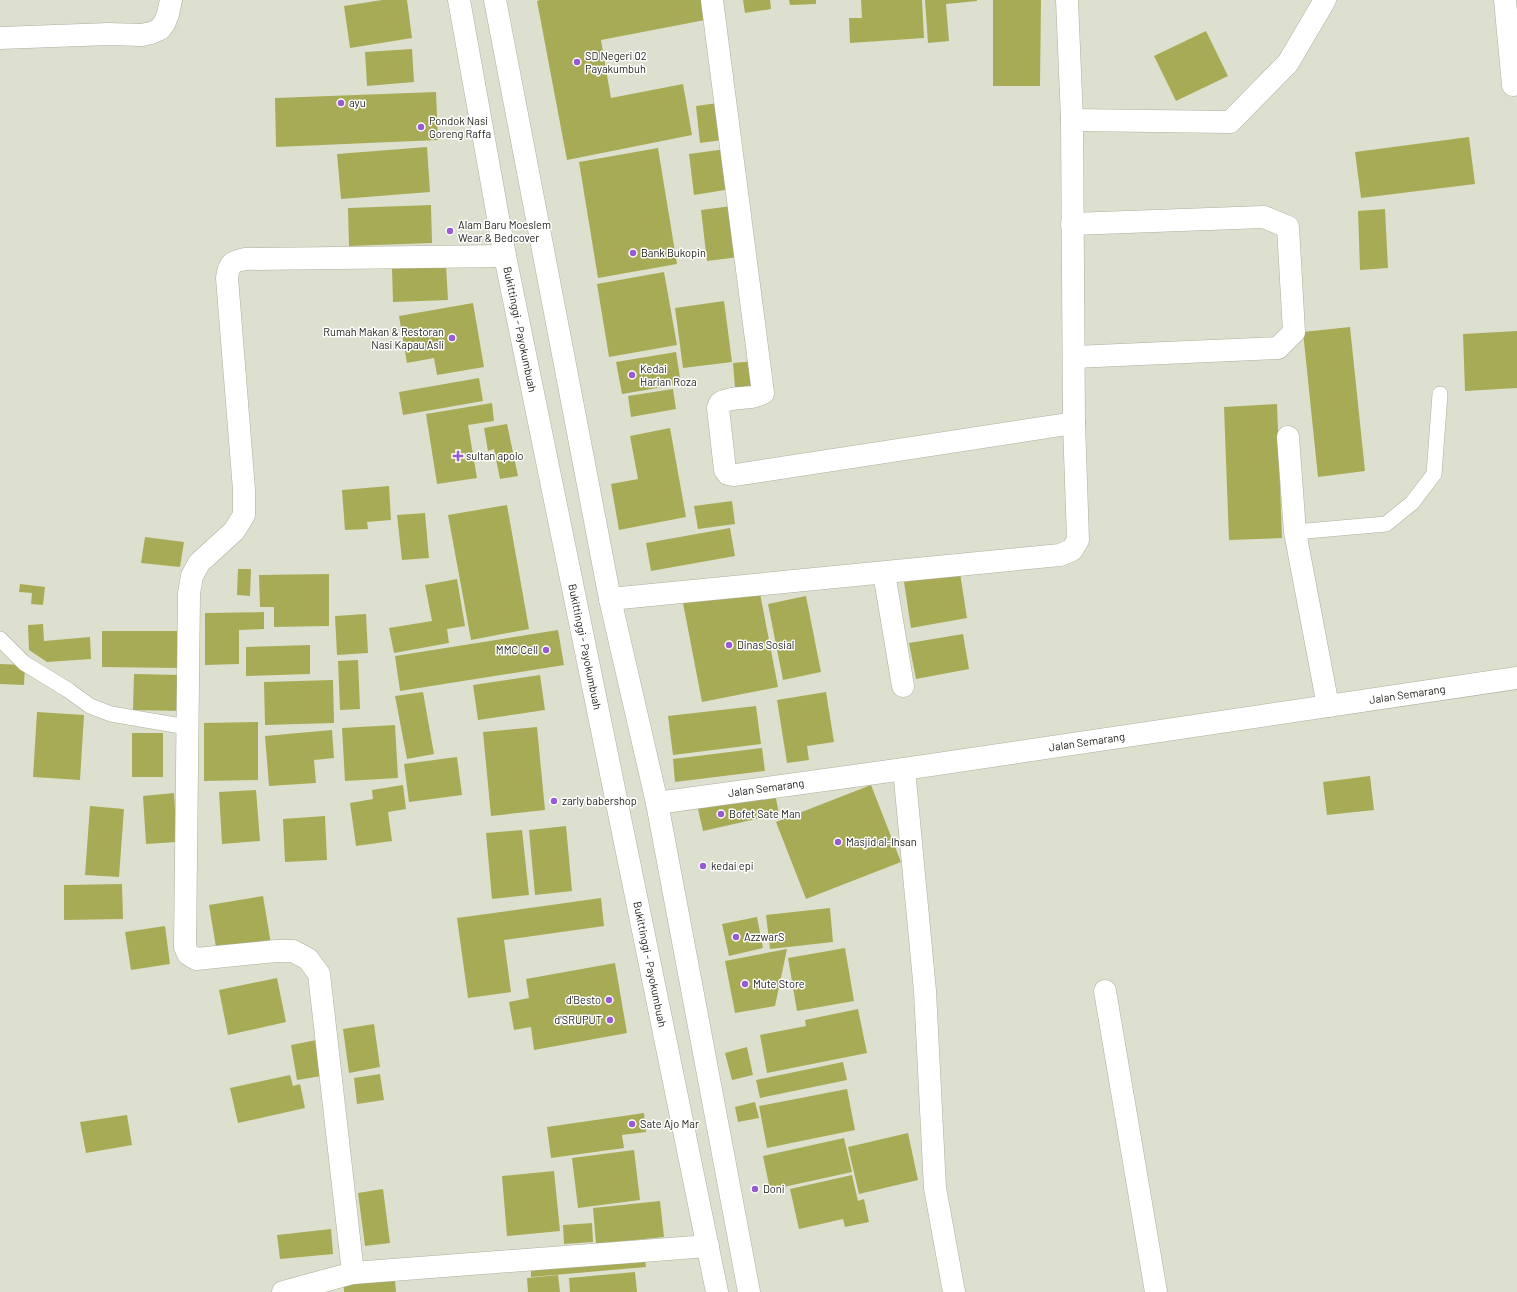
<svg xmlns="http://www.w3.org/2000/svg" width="1517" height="1292" font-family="Barlow,sans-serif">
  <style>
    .building { fill: #a8ab55 }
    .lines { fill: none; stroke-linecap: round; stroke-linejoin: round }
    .service-casing { stroke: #adae9e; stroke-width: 16 }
    .minor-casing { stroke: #adae9e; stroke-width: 23 }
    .trunk-casing { stroke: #adae9e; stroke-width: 23 }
    .service { stroke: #fff; stroke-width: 15 }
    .minor { stroke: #fff; stroke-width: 22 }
    .trunk { stroke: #fff; stroke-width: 22 }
    .poi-dot { fill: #985bd2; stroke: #fff; stroke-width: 1.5 }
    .labels { text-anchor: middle; stroke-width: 3; stroke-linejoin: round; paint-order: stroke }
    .poi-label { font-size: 11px; fill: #24241e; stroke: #fff; text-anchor: start }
    .street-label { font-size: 11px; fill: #24241e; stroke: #fff }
  </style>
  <rect width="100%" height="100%" fill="#dee0cf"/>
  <path class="building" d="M382 0H407L412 38 350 48 344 6Z
    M540 0H701L705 20 601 40 611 98 683 84 692 135 567 160 537 1Z
    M743 0H770L771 9 745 13Z
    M789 0H816V4L790 5Z
    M861 0H922L924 38 850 43 849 18H862Z
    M925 0H977V1L946 4 949 41 928 43Z
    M993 0H1041L1040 86H993Z
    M1206 31 1228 76 1176 101 1154 56Z
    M412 49 414 82 367 86 365 52Z
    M436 92 438 140 276 147 275 98Z
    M718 103 722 140 700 143 696 106Z
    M1469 137 1475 184 1361 198 1355 152Z
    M427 147 430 192 341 199 337 154Z
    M658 148 677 264 598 278 579 162Z
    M726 149 731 189 694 195 689 154Z
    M431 205 432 243 349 246 348 208Z
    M732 206 739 257 707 261 701 210Z
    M1385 209 1388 268 1360 270 1358 211Z
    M446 265 448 300 393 302 392 268Z
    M664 272 677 345 609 357 597 284Z
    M724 301 732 362 683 368 675 308Z
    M473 303 484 367 437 375 434 358 407 363 399 316Z
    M1350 327 1365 471 1318 477 1303 332Z
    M1517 331V388L1465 391 1463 334Z
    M676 352 681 384 622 394 616 362Z
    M755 361 757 386 735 388 733 363Z
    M479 378 483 401 403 415 399 392Z
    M673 389 676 409 631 417 628 396Z
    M492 403 494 421 468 425 477 478 437 484 426 414Z
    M1277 404 1282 538 1229 540 1224 407Z
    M507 424 518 476 500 479 494 449 488 451 484 428Z
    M670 428 686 517 619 530 611 484 638 479 630 436Z
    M389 486 391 520 367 522 368 529 345 530 342 490Z
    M732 501 735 524 698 529 694 506Z
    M507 505 529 629 471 640 448 515Z
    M425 513 429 558 402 560 397 515Z
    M730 528 735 556 651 571 646 543Z
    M145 537 184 542 180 567 141 563Z
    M238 569H251L250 596 237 595Z
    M960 573 967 618 911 628 904 582Z
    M329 574V626L274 627V607H260L259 575Z
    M457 579 465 626 447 629 449 643 394 653 389 628 432 621 425 585Z
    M20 584 45 587 43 605 31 604 32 593 19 592Z
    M759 588 778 687 702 702 683 603Z
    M806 596 821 672 783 680 768 604Z
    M264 612V629L239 630V664L205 665V613Z
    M366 614 368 653 337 655 335 616Z
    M43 624 44 641 90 637 91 659 47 662 29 650 28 625Z
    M558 630 564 665 400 691 395 656Z
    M102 631H180L179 668 102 667Z
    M963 634 969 669 916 679 909 643Z
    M310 645V674L246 676V647Z
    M358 660 360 709 340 710 338 661Z
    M0 664 25 665 24 685 0 684Z
    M134 674 181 675 180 711 133 710Z
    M540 675 545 710 478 720 473 685Z
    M333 680 334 723 265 725 264 682Z
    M423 692 434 754 407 759 395 696Z
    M826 692 834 742 807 746 809 760 787 763 777 700Z
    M756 706 761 744 673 755 668 716Z
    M37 712 84 715 80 780 33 777Z
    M258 722V780L204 781V723Z
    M395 725 398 778 345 781 342 728Z
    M537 727 545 810 491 816 483 732Z
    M332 730 334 758 314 760 316 783 269 786 265 736Z
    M132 733H163V777H132Z
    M762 748 765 771 675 782 673 759Z
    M457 757 462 795 409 802 404 764Z
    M1370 776 1374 810 1327 815 1323 782Z
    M403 785 406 809 388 812 392 841 356 846 350 803 373 799 372 790Z
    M871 785 901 862 806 899 776 822Z
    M774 788 779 814 703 831 697 805Z
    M256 790 260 841 222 844 219 792Z
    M174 793 177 842 146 844 143 796Z
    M90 806 124 809 119 877 85 875Z
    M325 816 327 860 285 862 283 819Z
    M566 826 572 891 535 895 529 830Z
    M522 830 529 895 492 899 486 833Z
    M122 884 123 919 64 920V885Z
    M263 896 271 944 217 953 209 905Z
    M601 898 604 926 504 940 511 992 468 998 457 918Z
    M830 908 833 942 770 949 766 915Z
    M757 917 763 948 729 956 722 924Z
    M165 926 170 964 131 970 125 932Z
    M845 948 854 1001 797 1011 788 958Z
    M787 949 775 1006 735 1013 725 961Z
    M615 963 627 1033 534 1050 531 1027 514 1030 509 1002 529 998 526 979Z
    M277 978 286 1022 228 1035 219 990Z
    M858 1009 867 1053 767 1073 760 1035 806 1026 805 1020Z
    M374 1024 380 1067 349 1073 343 1029Z
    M322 1039 328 1075 297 1080 291 1045Z
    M747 1047 753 1075 732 1080 725 1053Z
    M843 1062 847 1080 760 1098 756 1080Z
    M380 1074 384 1100 357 1104 354 1078Z
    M290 1075 293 1086 300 1084 305 1108 238 1123 230 1088Z
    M847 1089 855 1130 767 1148 759 1106Z
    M755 1102 759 1118 738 1122 735 1107Z
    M644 1113 646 1132 622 1135 624 1148 551 1158 547 1127Z
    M127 1115 132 1145 86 1153 80 1122Z
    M908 1133 918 1180 859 1194 848 1147Z
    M844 1138 852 1172 770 1190 763 1156Z
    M634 1150 640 1200 578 1208 572 1158Z
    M554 1171 560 1231 507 1236 502 1176Z
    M852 1175 858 1201 864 1199 869 1222 845 1227 843 1219 799 1229 790 1189Z
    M383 1189 390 1243 365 1246 358 1193Z
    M660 1201 664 1237 596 1244 593 1208Z
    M592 1223 593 1242 564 1244 563 1225Z
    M331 1229 333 1254 280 1259 277 1235Z
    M644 1253 646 1267 531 1277V1270Z
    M635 1272 637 1292H570L569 1278Z
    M558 1275 560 1292H528L527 1278Z
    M395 1280 396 1292H344V1285Z"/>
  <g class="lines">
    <g class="service-casing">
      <path id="service" d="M1295 532 1386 524 1412 503 1434 474 1440 394
        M0 639 24 663 68 690 90 706 111 714 187 727"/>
    </g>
    <g class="minor-casing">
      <g id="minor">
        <path d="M712 0 763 393C750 401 733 395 720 403L718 408 725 470 728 474 735 475 1074 423"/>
        <path d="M1505 0 1513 85"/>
        <path d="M0 38 109 34 142 35 151 33 160 29 165 22 168 14 171 0"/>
        <path d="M1072 120 1230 122 1288 63 1325 0"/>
        <path d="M1072 224 1264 217 1288 227 1294 332 1278 348 1074 357"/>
        <path d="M1288 437 1295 532 1328 706"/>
        <path d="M884 573 903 686"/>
        <path d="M610 599 1060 555 1072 550 1078 540 1074 423 1072 120 1067 0"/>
        <path d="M904 769 925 991 935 1188 954 1292"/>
        <path id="s1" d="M657 803 904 769 1517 678"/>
        <path d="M1105 991 1156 1292"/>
        <path d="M353 1273 319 974 308 959 293 951H276L196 959 188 954 185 947 189 593 192 576 199 563 234 531 244 515V490L227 278C229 264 231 262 245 259L505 256"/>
        <path d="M283 1292 353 1273 708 1246"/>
      </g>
    </g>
    <g class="trunk-casing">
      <g id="trunk">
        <path id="s2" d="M459 0 505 256 717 1292"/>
        <path d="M495 0 610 599 657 803 749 1292"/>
      </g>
    </g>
    <use href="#service" class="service"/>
    <use href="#minor" class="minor"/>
    <use href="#trunk" class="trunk"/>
  </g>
  <g class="poi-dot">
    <circle cx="577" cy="62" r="4"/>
    <circle cx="341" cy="103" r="4"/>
    <circle cx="421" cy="127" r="4"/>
    <circle cx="450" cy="231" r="4"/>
    <circle cx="633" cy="253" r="4"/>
    <circle cx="452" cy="338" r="4"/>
    <circle cx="632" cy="375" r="4"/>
    <path d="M456 450h4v4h4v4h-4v4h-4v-4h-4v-4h4z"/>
    <circle cx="729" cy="645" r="4"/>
    <circle cx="546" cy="650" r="4"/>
    <circle cx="554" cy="801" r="4"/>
    <circle cx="721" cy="814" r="4"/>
    <circle cx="838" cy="842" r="4"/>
    <circle cx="703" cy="866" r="4"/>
    <circle cx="736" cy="937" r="4"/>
    <circle cx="745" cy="984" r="4"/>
    <circle cx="609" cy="1000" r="4"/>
    <circle cx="610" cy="1020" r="4"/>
    <circle cx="632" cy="1124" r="4"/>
    <circle cx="755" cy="1189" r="4"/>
  </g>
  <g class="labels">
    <g class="poi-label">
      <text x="585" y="60">SD Negeri 02<tspan x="585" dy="13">Payakumbuh</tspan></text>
      <text x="349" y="107">ayu</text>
      <text x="429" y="125">Pondok Nasi<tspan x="429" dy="13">Goreng Raffa</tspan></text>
      <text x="458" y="229">Alam Baru Moeslem<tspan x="458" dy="13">Wear &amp; Bedcover</tspan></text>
      <text x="641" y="257">Bank Bukopin</text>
      <text x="444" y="336" text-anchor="end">Rumah Makan &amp; Restoran<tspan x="444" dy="13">Nasi Kapau Asli</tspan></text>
      <text x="640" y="373">Kedai<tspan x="640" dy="13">Harian Roza</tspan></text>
      <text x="466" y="460">sultan apolo</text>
      <text x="737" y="649">Dinas Sosial</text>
      <text x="538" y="654" text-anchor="end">MMC Cell</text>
      <text x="562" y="805">zarly babershop</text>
      <text x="729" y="818">Bofet Sate Man</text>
      <text x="846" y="846">Masjid al-Ihsan</text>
      <text x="711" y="870">kedai epi</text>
      <text x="744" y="941">AzzwarS</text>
      <text x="753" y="988">Mute Store</text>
      <text x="601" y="1004" text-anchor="end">d'Besto</text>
      <text x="602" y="1024" text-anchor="end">d'SRUPUT</text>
      <text x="640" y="1128">Sate Ajo Mar</text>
      <text x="763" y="1193">Doni</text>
    </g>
    <g class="street-label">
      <text dy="4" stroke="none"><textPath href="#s2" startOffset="335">Bukittinggi - Payokumbuah</textPath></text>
      <text dy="4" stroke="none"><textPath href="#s2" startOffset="659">Bukittinggi - Payokumbuah</textPath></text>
      <text dy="4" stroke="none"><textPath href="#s1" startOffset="758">Jalan Semarang</textPath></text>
      <text dy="4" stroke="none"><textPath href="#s1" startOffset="434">Jalan Semarang</textPath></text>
      <text dy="4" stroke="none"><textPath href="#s1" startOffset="110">Jalan Semarang</textPath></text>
      <text dy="4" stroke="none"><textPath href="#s2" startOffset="983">Bukittinggi - Payokumbuah</textPath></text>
    </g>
  </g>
</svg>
